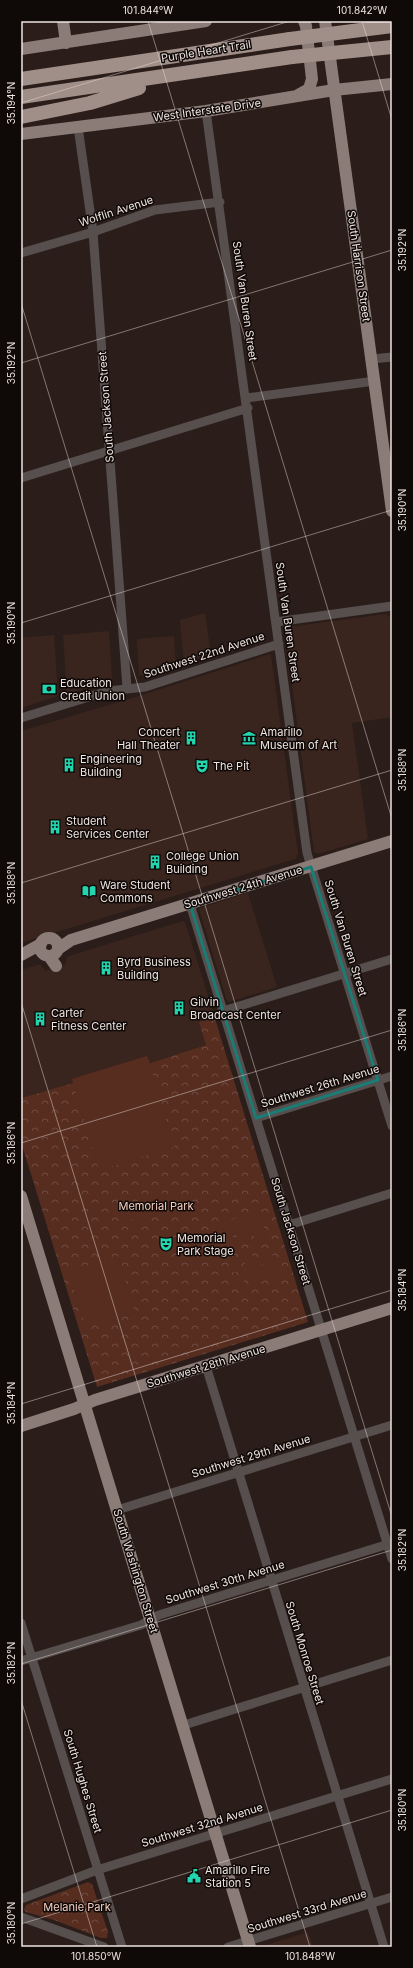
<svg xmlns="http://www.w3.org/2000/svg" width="413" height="1968" font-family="Inter,sans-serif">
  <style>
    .built { fill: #39251e }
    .park { fill: url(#park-crowns) }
    .garden { fill: #572d20 }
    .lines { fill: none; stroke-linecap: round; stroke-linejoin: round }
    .minor { stroke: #564f4d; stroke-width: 9 }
    .major { stroke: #8b7c77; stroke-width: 12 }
    .highway { stroke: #a08e88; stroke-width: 14 }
    .highway-bridge { stroke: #a08e88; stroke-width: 14 }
    .marked { fill: none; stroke: #1a7c74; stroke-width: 3; stroke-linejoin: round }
    .ticks { fill: none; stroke: #efe5e2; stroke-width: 1; stroke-opacity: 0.45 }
    .labels { text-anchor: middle; stroke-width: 3; stroke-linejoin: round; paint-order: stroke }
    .street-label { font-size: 11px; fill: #efe5e2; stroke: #0f0907 }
    .poi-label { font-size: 11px; fill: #efe5e2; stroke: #0f0907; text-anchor: start }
    .park-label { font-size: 11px; fill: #f3cec2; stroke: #0f0907 }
    .neatline { fill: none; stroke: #efe5e2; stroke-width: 1.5 }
    .ticks-label { font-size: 10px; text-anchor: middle; fill: #efe5e2 }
  </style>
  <defs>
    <pattern id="park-crowns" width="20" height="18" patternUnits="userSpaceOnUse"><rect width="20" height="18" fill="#572d20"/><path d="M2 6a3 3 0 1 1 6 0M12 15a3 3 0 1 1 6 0" fill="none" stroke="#6f4b40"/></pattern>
  </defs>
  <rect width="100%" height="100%" fill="#2b1d19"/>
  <path class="built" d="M205 613 211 655 184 663 180 620Z
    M386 614 392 619V717L352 723 368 839 318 854 314 852 285 632 289 627Z
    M109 631 112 680 67 694 63 635Z
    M54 635 58 696 21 708V638Z
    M174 636 176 666 142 676 139 675 137 639Z
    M270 654 271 655 298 854 295 859 21 943V731L139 696Z
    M248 893 277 987 229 1002 227 1001 199 910 200 908Z
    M183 921 185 922 213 1012 204 1015 206 1045 149 1063 147 1056 72 1079 73 1083 22 1099 21 970 37 965H41L45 971 65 965 67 957 75 954Z
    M308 1932 313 1947H263V1946Z"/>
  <path class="park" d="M213 1012 308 1322 97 1387 21 1142V1095L22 1098 73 1083 72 1079 147 1056 150 1063 206 1045 199 1022 206 1020 204 1015Z
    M88 1882 92 1884 108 1932 107 1938H101L54 1920 26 1912 24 1910 26 1905Z"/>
  <path class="garden" d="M147 1056 174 1147 99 1170 72 1079Z
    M158 1192H162L164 1198 162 1200 144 1205 142 1204 141 1199Z
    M178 1195 183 1210 171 1213 169 1212 166 1198Z
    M162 1204 164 1213 149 1216 148 1208Z
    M141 1206 144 1209 147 1219 145 1221 134 1225 129 1209Z
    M259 1211 267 1237 255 1240 247 1215Z
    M244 1216 252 1241 239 1245 232 1219Z
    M228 1220 236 1246 224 1250 216 1224Z
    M271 1250 279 1276 267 1279 259 1254Z
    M256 1255 263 1280 251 1284 243 1258Z
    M118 1256 135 1313 86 1328 69 1271Z
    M236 1256 240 1271 234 1273 229 1258Z
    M242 1276 247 1290 240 1293 235 1278Z"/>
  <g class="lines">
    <path class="minor" d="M206 111 307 853 392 1126
      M78 127 93 232 127 688
      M21 253 93 232 155 210 220 202
      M372 359 392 357
      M246 398 375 381
      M21 478 248 408
      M276 622 392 606
      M21 718 108 691 145 687 279 644
      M190 904 392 1559
      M223 1011 392 959
      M256 1118 392 1076
      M289 1225 392 1193
      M206 1366 384 1947
      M117 1510 392 1425
      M21 1623 122 1947
      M21 1661 141 1625 159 1615 392 1543
      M184 1725 392 1660
      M21 1899 97 1870 392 1779
      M21 1917 104 1947
      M228 1947 392 1897"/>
    <path class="major" d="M63 21 66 43
      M325 21 392 511
      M21 49 206 21
      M298 95 309 89 312 79 306 26 304 21
      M21 134 206 111 334 90 392 84
      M40 947a9 9 0 1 1 18 0a9 9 0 1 1-18 0Z
      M58 949 71 940 392 841
      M21 955 41 944
      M49 956 56 966
      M21 1196 250 1947
      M21 1426 74 1409 95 1400 392 1308"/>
    <path class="highway" d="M21 79 290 39
      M21 97 292 57
      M21 117 90 103 139 88"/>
    <path class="highway-bridge" d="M290 39 392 26
      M292 57 392 47"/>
  </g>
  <path class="marked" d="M311 867 378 1080 256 1118 190 904Z"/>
  <path class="ticks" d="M148 21 392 819M362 21 392 120M21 103 290 21M21 303 392 1517M21 363 392 250M21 623 392 510M21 883 392 770M21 1002 310 1947M21 1143 392 1030M21 1404 392 1290M21 1664 392 1550M21 1700 97 1947M21 1924 392 1810"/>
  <defs>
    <g id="bank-bare" transform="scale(1.08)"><path d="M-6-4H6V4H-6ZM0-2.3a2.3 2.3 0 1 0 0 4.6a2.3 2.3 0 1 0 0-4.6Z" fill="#22d5af" stroke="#0f0907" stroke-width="2.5" paint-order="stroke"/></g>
    <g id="building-bare" transform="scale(1.08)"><path d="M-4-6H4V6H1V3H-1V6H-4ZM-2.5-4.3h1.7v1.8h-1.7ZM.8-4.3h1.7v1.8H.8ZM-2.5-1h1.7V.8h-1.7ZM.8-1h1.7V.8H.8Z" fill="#22d5af" stroke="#0f0907" stroke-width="2.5" paint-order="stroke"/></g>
    <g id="museum-bare" transform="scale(1.08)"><path d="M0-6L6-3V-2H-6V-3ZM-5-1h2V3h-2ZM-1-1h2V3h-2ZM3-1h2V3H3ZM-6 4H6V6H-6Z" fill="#22d5af" stroke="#0f0907" stroke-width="2.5" paint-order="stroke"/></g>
    <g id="theatre-bare" transform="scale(1.08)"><path d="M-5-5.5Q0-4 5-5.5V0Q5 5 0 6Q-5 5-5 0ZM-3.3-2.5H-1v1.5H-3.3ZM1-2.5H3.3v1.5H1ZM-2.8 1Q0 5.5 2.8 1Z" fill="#22d5af" stroke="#0f0907" stroke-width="2.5" paint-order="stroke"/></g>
    <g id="library-bare" transform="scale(1.08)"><path d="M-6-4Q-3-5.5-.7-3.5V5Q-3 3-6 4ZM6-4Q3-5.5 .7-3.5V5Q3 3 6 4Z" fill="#22d5af" stroke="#0f0907" stroke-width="2.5" paint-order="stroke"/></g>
    <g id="civic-bare" transform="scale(1.08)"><path d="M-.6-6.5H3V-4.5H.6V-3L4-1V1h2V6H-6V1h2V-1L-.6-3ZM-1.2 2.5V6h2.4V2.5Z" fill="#22d5af" stroke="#0f0907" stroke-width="2.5" paint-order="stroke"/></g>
  </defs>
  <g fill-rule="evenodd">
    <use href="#bank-bare" x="49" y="689"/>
    <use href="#building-bare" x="191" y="738"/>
    <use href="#museum-bare" x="249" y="738"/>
    <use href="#building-bare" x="69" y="765"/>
    <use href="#theatre-bare" x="202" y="766"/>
    <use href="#building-bare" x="55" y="827"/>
    <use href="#building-bare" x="155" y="862"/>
    <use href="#library-bare" x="89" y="891"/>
    <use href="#building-bare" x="106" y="968"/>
    <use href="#building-bare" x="179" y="1008"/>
    <use href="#building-bare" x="40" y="1019"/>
    <use href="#theatre-bare" x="166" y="1244"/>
    <use href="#civic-bare" x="194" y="1876"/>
  </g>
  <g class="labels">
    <g class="street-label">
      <text transform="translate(206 51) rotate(-9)" y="4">Purple Heart Trail</text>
      <text transform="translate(207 110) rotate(-8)" y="4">West Interstate Drive</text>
      <text transform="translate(116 211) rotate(-18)" y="4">Wolflin Avenue</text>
      <text transform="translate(359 266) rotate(82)" y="4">South Harrison Street</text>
      <text transform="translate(245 301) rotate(82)" y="4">South Van Buren Street</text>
      <text transform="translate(106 407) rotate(-94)" y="4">South Jackson Street</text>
      <text transform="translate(288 622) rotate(82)" y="4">South Van Buren Street</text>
      <text transform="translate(204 655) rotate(-18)" y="4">Southwest 22nd Avenue</text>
      <text transform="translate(243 887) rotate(-17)" y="4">Southwest 24th Avenue</text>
      <text transform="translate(346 938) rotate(73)" y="4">South Van Buren Street</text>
      <text transform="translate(320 1086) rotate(-17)" y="4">Southwest 26th Avenue</text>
      <text transform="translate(291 1231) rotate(73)" y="4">South Jackson Street</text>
      <text transform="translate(206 1366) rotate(-17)" y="4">Southwest 28th Avenue</text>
      <text transform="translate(251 1456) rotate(-17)" y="4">Southwest 29th Avenue</text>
      <text transform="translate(136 1571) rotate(73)" y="4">South Washington Street</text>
      <text transform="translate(225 1582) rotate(-17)" y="4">Southwest 30th Avenue</text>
      <text transform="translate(305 1653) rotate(73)" y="4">South Monroe Street</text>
      <text transform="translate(83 1781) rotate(73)" y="4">South Hughes Street</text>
      <text transform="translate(202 1825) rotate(-17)" y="4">Southwest 32nd Avenue</text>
      <text transform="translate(307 1911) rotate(-17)" y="4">Southwest 33rd Avenue</text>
    </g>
    <g class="poi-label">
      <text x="60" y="687">Education<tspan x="60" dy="13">Credit Union</tspan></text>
      <text x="180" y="736" text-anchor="end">Concert<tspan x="180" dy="13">Hall Theater</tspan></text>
      <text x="260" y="736">Amarillo<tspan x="260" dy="13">Museum of Art</tspan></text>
      <text x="80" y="763">Engineering<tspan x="80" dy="13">Building</tspan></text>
      <text x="213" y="770">The Pit</text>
      <text x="66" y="825">Student<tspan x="66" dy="13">Services Center</tspan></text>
      <text x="166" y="860">College Union<tspan x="166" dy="13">Building</tspan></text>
      <text x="100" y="889">Ware Student<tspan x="100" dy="13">Commons</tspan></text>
      <text x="117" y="966">Byrd Business<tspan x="117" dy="13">Building</tspan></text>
      <text x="190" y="1006">Gilvin<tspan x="190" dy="13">Broadcast Center</tspan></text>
      <text x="51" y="1017">Carter<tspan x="51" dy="13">Fitness Center</tspan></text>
      <text x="177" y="1242">Memorial<tspan x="177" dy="13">Park Stage</tspan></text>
      <text x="205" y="1874">Amarillo Fire<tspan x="205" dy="13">Station 5</tspan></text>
    </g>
    <g class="park-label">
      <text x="156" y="1210">Memorial Park</text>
      <text x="77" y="1911">Melanie Park</text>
    </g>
  </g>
  <rect width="413" height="1968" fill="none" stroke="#0f0907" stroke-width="44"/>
  <rect x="22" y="22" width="369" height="1924" class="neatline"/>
  <g class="ticks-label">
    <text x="148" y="14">101.844°W</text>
    <text x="362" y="14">101.842°W</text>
    <text transform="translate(11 103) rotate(-90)" y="4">35.194°N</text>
    <text transform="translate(402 250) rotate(-90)" y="4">35.192°N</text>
    <text transform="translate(11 363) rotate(-90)" y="4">35.192°N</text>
    <text transform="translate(402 510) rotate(-90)" y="4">35.190°N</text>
    <text transform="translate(11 623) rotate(-90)" y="4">35.190°N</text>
    <text transform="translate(402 770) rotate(-90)" y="4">35.188°N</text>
    <text transform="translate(11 883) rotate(-90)" y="4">35.188°N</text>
    <text transform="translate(402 1030) rotate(-90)" y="4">35.186°N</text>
    <text transform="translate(11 1143) rotate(-90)" y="4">35.186°N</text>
    <text transform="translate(402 1290) rotate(-90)" y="4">35.184°N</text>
    <text transform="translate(11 1403) rotate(-90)" y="4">35.184°N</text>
    <text transform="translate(402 1550) rotate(-90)" y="4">35.182°N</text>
    <text transform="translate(11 1663) rotate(-90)" y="4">35.182°N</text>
    <text transform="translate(402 1810) rotate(-90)" y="4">35.180°N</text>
    <text transform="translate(11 1923) rotate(-90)" y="4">35.180°N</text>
    <text x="96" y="1960">101.850°W</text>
    <text x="310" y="1960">101.848°W</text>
  </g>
</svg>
